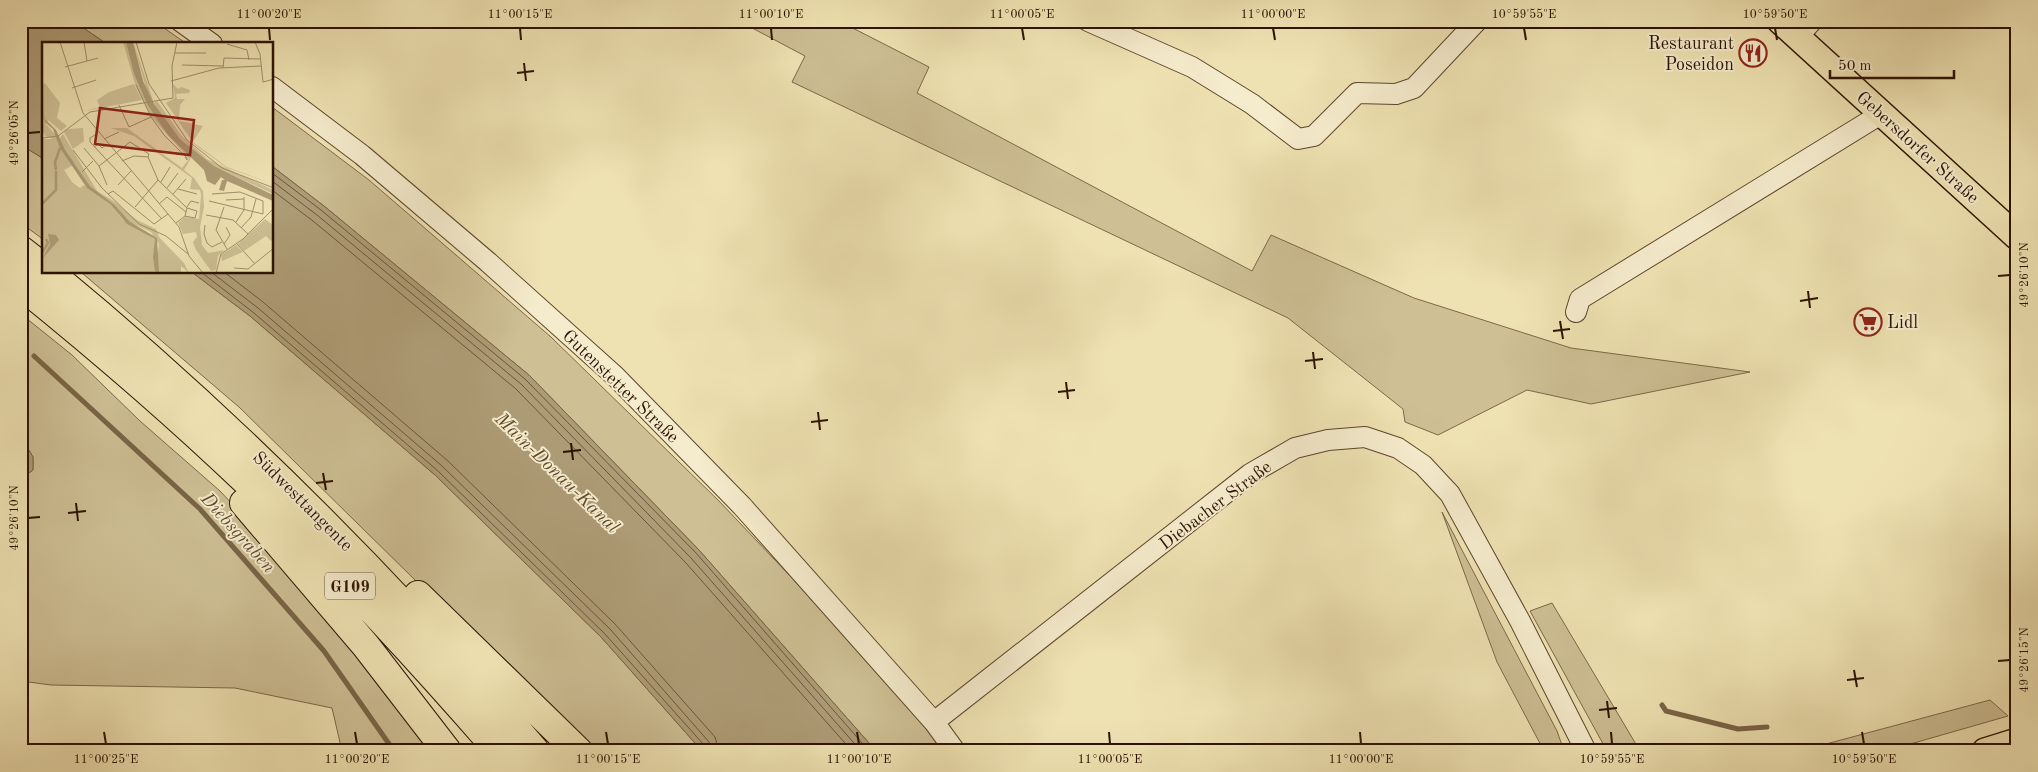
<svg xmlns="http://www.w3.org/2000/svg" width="2038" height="772" font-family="'Old Standard TT',serif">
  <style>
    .green { fill: #cebf94; stroke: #7d684a }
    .water { fill: #ad9b75; stroke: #796446 }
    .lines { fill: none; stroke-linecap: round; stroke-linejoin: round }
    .shore { stroke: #6c563a; stroke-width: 1 }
    .stream { stroke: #796446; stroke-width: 5 }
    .minor-casing { stroke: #5d462c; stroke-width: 22 }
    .major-casing { stroke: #2c1200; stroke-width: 28 }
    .highway-casing { stroke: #2c1200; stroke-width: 30 }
    .minor { stroke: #f5eccd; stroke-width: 20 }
    .major { stroke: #efe2b2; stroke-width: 25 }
    .highway { stroke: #efe2b2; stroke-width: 28 }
    .ticks { fill: none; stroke: #2c1200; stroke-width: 2 }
    .labels { text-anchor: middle; stroke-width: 4; stroke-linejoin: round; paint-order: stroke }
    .shield { fill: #f5eccd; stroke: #68533e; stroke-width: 1 }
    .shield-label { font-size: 16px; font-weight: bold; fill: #2c1200 }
    .poi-label { font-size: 18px; fill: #2c1200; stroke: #f5eccd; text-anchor: end }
    .street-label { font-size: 18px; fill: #2c1200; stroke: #f5eccd }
    .water-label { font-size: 19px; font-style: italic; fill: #60492f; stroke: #f5eccd }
    .inset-river { fill: none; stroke: #ad9b75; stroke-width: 2.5 }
    .inset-road { fill: none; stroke: #a18f6b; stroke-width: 1 }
    .view { fill: #8f2418; fill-opacity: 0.15; stroke: #8f2418; stroke-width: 2.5 }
    .inset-edge { fill: none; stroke: #2c1200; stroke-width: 2.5 }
    .neatline { fill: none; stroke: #2c1200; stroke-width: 2 }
    .ticks-label { font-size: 12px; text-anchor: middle; fill: #2c1200 }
  </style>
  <rect width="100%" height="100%" fill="#efe2b2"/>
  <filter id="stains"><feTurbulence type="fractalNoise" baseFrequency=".004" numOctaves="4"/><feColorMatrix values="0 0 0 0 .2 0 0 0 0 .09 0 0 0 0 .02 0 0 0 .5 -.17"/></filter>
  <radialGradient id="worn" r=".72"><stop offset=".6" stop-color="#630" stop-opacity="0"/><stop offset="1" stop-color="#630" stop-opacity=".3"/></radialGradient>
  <path class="green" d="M73 21H154L187 44H107Z
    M739 21H839L929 67 917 93 1252 271 1271 235 1414 298 1571 348 1750 372 1591 404 1527 390 1438 435 1405 422 1403 409 1288 318 792 82 805 56Z
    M272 107 369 180 551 337 719 501 792 578 935 739 942 751H876L699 550 529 375 324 206 273 167Z
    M21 145 44 159V240L21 223Z
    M82 273H193L250 316 435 475 601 637 702 751H589L239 407Z
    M21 314 72 355 140 421 220 491 283 558 437 751H342L332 708 235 688 51 685 21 681V536L28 524 21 512V478L33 470V457L21 437Z
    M1442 512 1557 731 1564 751H1544L1497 662Z
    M1552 603 1640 751H1607L1530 611Z
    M1990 700 2008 716 1886 751H1800Z"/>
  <path class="water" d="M21 21H73L107 44H44V159L21 145Z
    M273 167 324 206 529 375 699 550 876 751H702L601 637 435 475 250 316 193 273 272 272Z
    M21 437 33 457V470L22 478Z"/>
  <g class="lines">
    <path class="shore" d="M272 173 321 210 525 379 696 553 869 751
      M272 181 317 215 521 384 691 558 861 751
      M272 190 313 221 516 389 686 563 852 751
      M201 272 254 313 438 471 605 634 704 745 705 751
      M211 272 258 308 442 466 610 629 709 742 712 751
      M224 272 263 302 448 461 615 624 715 737 719 751"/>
    <path class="stream" d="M34 356 200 509 324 651 394 751
      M1662 705 1666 711 1738 729 1767 727"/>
    <g class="minor-casing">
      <path id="minor" d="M180 21 212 44
        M1088 21 1192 67 1252 104 1298 139 1314 136 1357 93 1396 94 1414 88 1477 21
        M1797 38 1812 21
        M272 87 362 155 488 262 615 376 742 506 934 722 955 751
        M1576 312 1580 299 1881 114
        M934 722 1250 474 1295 448 1328 440 1365 437 1398 448 1423 465 1450 494 1520 621 1586 751"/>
    </g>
    <g class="major-casing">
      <path id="major" d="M1780 21 2017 237
        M1985 751 2017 741"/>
    </g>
    <g class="highway-casing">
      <path id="highway" d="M21 250 44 268
        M49 272C227 418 385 577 535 751
        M21 285C99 348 176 414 249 484 336 569 419 659 499 751
        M244 503 366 646 447 751
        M418 595 578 751"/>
    </g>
    <use href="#minor" class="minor"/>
    <use href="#major" class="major"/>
    <use href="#highway" class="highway"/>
  </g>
  <path class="ticks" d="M269 28 270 40M520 28 521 40M771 28 772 40M1022 28 1024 40M1273 28 1275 40M1524 28 1526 40M1775 28 1777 40M524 63 526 81M517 73 534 71M28 133 40 132M1998 276 2010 275M1808 291 1810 308M1800 301 1818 298M1560 321 1563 339M1553 331 1570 329M1313 352 1315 369M1305 361 1323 359M1066 382 1068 399M1058 392 1075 390M818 412 820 430M811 422 828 420M571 443 573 460M563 452 581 450M323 473 326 490M316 483 333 481M76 503 78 521M68 513 86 511M28 518 40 517M1998 661 2010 660M1854 670 1857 687M1847 680 1864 678M1607 701 1609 718M1599 710 1617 708M104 732 106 744M355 732 357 744M606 732 608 744M857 732 859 744M1109 732 1110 744M1360 732 1361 744M1611 732 1612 744M1862 732 1864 744"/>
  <defs>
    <g id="restaurant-ring" transform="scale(1.4375)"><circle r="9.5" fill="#f5eccd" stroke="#8f2418" stroke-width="1.5"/><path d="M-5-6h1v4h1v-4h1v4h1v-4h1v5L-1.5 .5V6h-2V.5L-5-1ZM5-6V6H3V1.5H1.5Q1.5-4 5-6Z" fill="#8f2418"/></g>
    <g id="supermarket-ring" transform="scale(1.4375)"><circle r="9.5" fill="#f5eccd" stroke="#8f2418" stroke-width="1.5"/><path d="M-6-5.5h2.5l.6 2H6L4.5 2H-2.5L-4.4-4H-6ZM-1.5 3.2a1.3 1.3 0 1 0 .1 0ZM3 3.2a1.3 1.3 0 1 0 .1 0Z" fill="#8f2418"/></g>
  </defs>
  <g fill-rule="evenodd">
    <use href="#restaurant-ring" x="1753" y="53"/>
    <use href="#supermarket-ring" x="1868" y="322"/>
  </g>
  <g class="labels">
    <rect class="shield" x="325" y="572.5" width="50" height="27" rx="4"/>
    <g class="shield-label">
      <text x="350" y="592">G109</text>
    </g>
    <g class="poi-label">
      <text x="1734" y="49">Restaurant<tspan x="1734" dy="21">Poseidon</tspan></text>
      <text x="1887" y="328" text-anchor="start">Lidl</text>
    </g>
    <g class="street-label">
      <text transform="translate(1918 147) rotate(42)" y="6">Gebersdorfer Straße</text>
      <text transform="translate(621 386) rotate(44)" y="6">Gutenstetter Straße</text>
      <text transform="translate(303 501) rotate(45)" y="6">Südwesttangente</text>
      <text transform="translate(1215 505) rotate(-37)" y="6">Diebacher Straße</text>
    </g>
    <g class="water-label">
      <text transform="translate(558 472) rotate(44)" y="7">Main-Donau-Kanal</text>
      <text transform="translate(239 532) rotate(48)" y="7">Diebsgraben</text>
    </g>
  </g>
  <g transform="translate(42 42)">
    <rect width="231" height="231" fill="#efe2b2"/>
    <path d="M81 0H84L92 32 105 62 149 116 142 128 152 136 161 149 162 165 158 185 160 203 166 211 182 208 176 214 174 228 169 229 154 208 151 200 155 195 154 190 141 192 136 181 143 175 157 177 159 153 158 148 148 147 150 136 92 94 69 86H85L140 126 147 117 109 74 93 42ZM91 0 112 61 115 59 139 93 165 117 231 148V152L172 124 138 97 118 72 105 49ZM3 41 18 61 15 76 25 84 19 89 6 78 4 82 17 97 21 92 55 149 73 160 95 178 114 187 117 195 142 221 147 231 139 224V231H117L114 225 117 202 109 190 86 179 73 163 48 144 33 122 22 128 30 140 38 146 42 143 68 162 81 178 113 197 114 231H0V97H11L3 94 0 88V43ZM92 42 100 58 43 69 58 65 55 58 67 50ZM131 42 136 47 139 45 148 48 147 51 134 52 135 57H143L138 63 137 79 161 84 151 100 185 125 231 142 185 126 152 102 124 61 133 56ZM41 86 42 99 31 107 22 90 26 87ZM223 177 231 183V197L229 199 224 194 202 209 196 202ZM194 203 201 210 180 219 179 213Z" fill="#cebf94"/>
    <path d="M84 0H91L101 39 112 62 138 97 172 124 231 153V159L185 139 182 149 177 148 180 138H183L179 135 173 143 165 139 162 128 126 93 105 62 92 32ZM0 61 3 77 14 88 23 108 48 144 73 163 87 179 115 196 117 231 113 229 111 215 113 197 85 182 68 162 45 146 18 106 11 87 3 80ZM6 192 14 193 17 198 0 217 8 202Z" fill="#ad9b75"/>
    <path class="inset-river" d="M14 128 13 120 18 106M0 162 14 148V129M0 211 6 201 4 197"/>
    <path class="inset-road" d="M18 0 41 71 137 185 147 214 161 231M42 0 45 19M94 0 107 42 145 98 180 126 232 146M213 0 218 12 221 40 232 37M185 2 205 8 207 18M133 11H164M140 23 181 24M23 25 56 16M181 26 182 16 218 17M129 39 177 26 219 24M94 43 109 75 122 93 145 116V118L143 115M30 46 54 38M77 63 87 85 109 75M56 91 48 96V100L120 177M0 96 16 94 48 70 131 56 130 24 135 0M62 97 77 90M52 105 56 102 60 106 65 102M42 106 57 124M31 108 60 146 97 182 124 194 146 212M80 119 92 114 106 115 116 138M57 124 88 100 107 112 106 115M57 124 65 143M40 130 51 119M119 140 128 125M76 143 89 129M125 146 136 131M136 147 155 152M66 152 71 149 112 182 126 172M131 152 144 137M170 152 198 150 221 159V172M184 158 202 157M167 159 221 172M117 162 125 155 144 170M93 165 116 138 145 166 143 174 134 181M145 165 149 159 157 161M182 165 174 188 185 207M164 173 191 178 206 192M143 174 153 176 155 169 145 166M194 180 202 168V155M163 183 162 192 165 201 170 205 180 200M199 186 209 175 214 157M182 202 188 193 184 185M195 202 213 222M192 226 206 227 232 206M174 231 179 212 201 197 232 166"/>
    <path class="view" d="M58 66 152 78 148 113 53 102Z"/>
    <rect width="231" height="231" class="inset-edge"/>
  </g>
  <rect width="2038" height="772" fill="none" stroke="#efe2b2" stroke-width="55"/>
  <path d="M1830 70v8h124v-8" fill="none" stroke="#2c1200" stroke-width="2.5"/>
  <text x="1838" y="70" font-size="15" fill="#2c1200" stroke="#f5eccd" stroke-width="4" paint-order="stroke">50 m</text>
  <rect x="28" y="28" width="1982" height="716" class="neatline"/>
  <g class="ticks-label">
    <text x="269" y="18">11°00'20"E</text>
    <text x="520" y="18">11°00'15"E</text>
    <text x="771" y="18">11°00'10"E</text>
    <text x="1022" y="18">11°00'05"E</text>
    <text x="1273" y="18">11°00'00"E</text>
    <text x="1524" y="18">10°59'55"E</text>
    <text x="1775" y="18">10°59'50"E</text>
    <text transform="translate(14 133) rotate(-90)" y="4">49°26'05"N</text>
    <text transform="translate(2024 275) rotate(-90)" y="4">49°26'10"N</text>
    <text transform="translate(14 518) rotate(-90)" y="4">49°26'10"N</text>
    <text transform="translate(2024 660) rotate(-90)" y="4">49°26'15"N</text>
    <text x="106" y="763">11°00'25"E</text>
    <text x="357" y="763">11°00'20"E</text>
    <text x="608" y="763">11°00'15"E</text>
    <text x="859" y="763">11°00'10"E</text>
    <text x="1110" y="763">11°00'05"E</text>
    <text x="1361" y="763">11°00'00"E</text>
    <text x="1612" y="763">10°59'55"E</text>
    <text x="1864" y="763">10°59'50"E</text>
  </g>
  <rect width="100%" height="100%" filter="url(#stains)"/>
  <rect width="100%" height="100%" fill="url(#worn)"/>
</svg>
